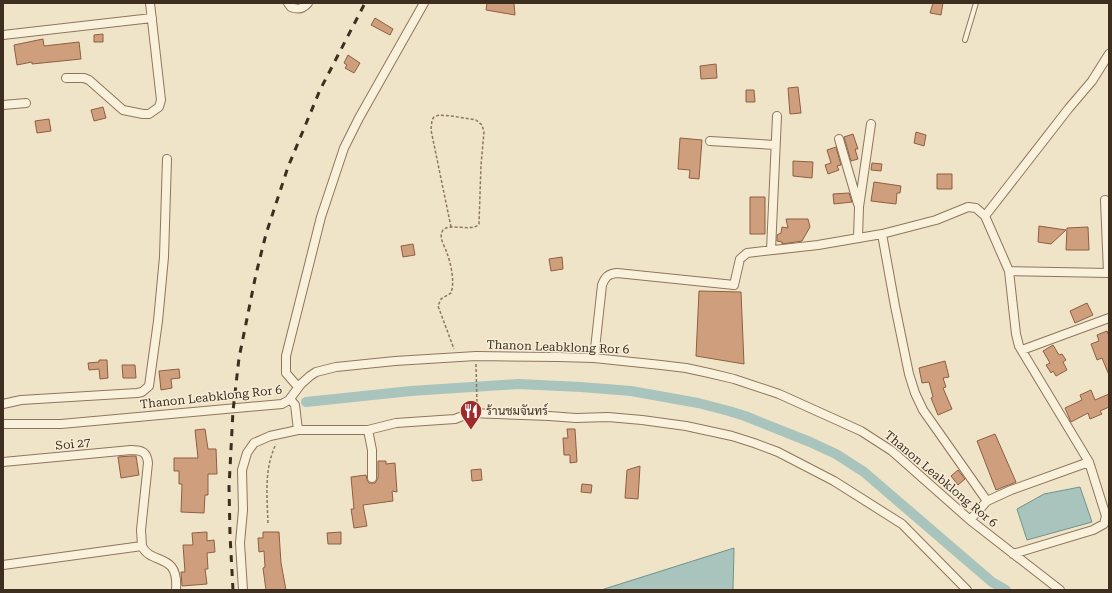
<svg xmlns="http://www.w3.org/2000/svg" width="1112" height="593" font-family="'Roboto Serif',Sarabun,serif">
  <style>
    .water { fill: #a9c4bc; stroke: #6f938a }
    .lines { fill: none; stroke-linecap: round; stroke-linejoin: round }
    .canal { stroke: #a9c4bc; stroke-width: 10 }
    .building { fill: #cf9f7d; stroke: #8d5f41 }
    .lane-casing { stroke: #8d765c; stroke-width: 6 }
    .street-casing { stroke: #8d765c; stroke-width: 10 }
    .path { stroke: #8d765c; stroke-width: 1.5; stroke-dasharray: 3 2; stroke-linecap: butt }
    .lane { stroke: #faf1dc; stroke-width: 4 }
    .street { stroke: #faf1dc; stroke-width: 8 }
    .rail { stroke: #3d2e20; stroke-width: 3; stroke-dasharray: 7 7; stroke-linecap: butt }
    .labels { text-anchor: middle; stroke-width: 3; stroke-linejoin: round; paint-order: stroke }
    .street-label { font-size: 12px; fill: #3d2e20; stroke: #f7eed8 }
    .poi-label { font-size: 12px; fill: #3d2e20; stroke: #f7eed8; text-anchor: start }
  </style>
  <rect width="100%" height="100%" fill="#f0e4c8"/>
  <path class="water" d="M1080 487 1092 522 1027 540 1017 509 1044 494Z
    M734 548 733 590H601Z"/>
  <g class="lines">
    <path class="canal" d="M306 402 411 391 518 384 581 387 631 391 698 403 729 411 745 416 810 442 836 454 864 472 992 582 1006 590"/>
  </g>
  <path class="building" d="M487 3H514L515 15 486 10Z
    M933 3H943L941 15 930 13Z
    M375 18 393 29 390 35 371 25Z
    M103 34V42H94V35Z
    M43 39 44 46 79 42 81 59 32 64V62L17 65 14 45Z
    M348 55 360 63 354 73 345 68 347 65 344 63Z
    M716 64 717 78 701 79 700 66Z
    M798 87 801 113 790 114 788 88Z
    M746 90H754L755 102H746Z
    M103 107 106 118 94 121 91 110Z
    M49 119 51 131 37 133 35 121Z
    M916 132 926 135 924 146 914 143Z
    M853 134 858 149H855L858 159 851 161 844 137Z
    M680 138 702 140 699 179 689 178 690 170 678 169Z
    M836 147 841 165 837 166 839 170 828 174 825 165 831 163 827 150Z
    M793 161 813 162 812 178 793 176Z
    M872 163 882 164 881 171 871 170Z
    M937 174H952V189H937Z
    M874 182 901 186 900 193H897L896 204 871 201Z
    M849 193 852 202 834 204 833 194Z
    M750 197H765V234H750Z
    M786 219H808L810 227 802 241 782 244V242L777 241V235L781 233 782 227 788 228Z
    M1039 226 1066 230 1051 244 1038 242Z
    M1088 227 1089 250H1066L1067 228Z
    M413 244 415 255 403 257 401 246Z
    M562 257 563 269 551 271 549 259Z
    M699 291 741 292 744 364 696 356Z
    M1087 303 1093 315 1075 323 1070 311Z
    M1107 331 1109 336V375L1102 358 1097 360 1091 344 1099 341 1097 335Z
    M1053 345 1059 355 1062 354 1066 360 1063 362 1067 370 1056 376 1053 371 1051 373 1046 365 1050 363 1043 351Z
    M99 360H107L108 378 100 379 99 369 89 370 88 363 99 362Z
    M945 361 949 377 943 378 946 387 943 388 952 409 938 415 931 398 933 397 929 382 922 383 919 368Z
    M122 365H135L136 378H123Z
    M179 369 180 378 171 379 172 388 161 390 159 371Z
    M1091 390 1095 400 1109 394V407L1100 411 1102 414 1090 419 1088 413 1071 422 1065 408 1082 400 1080 395Z
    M205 429 208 449H216L217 474H208V495H205L204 513 181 512 182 484H179V471H174V458H198L195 430Z
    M567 429H575L577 462 570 463V455H564L563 438H568Z
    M995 434 1016 482 996 490 977 441Z
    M131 456H136L139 475 121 478 118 457Z
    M378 461H386V464L395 463 397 492 392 491 393 501 363 505 367 526 354 528 351 509H354L351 477 366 475 367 480 369 483H375L378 478Z
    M640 466 638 499 625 498 627 470Z
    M481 469 482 480 472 481 471 470Z
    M958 470 965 479 958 485 951 476Z
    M582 484 592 485 591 493 581 492Z
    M207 532V541L214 540 215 552 207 553 208 569H205L207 584 182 586 181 572H185L183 545H193L192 533Z
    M263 532H279L281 563 286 590H266L263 568 265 567 264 551 259 552 258 538H263Z
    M341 532V544H328L327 533Z"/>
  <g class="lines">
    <g class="lane-casing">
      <path id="lane" d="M965 40 976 3"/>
    </g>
    <g class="street-casing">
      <path id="street" d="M288 3 291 7C298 10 303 9 308 3
        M3 35 152 18
        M66 78H84L89 80 123 110 143 114H149L159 107 161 100 150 3
        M3 105 26 103
        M839 139 858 204
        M710 141 775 145
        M1105 200 1108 273
        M985 216 1069 108 1092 81 1109 54
        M882 234 895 306 909 374 915 393 923 410 987 501 970 520
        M858 238 859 207 871 124
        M771 250 777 116
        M1009 271 1109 273
        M1022 350 1109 318
        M594 358 602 285C605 277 608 274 617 273L734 285 740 259 747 253 818 245 882 234 936 220 968 207 976 208 985 216 1009 271 1016 334 1019 346 1089 462 1106 516 1104 524 1093 530 1013 554
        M298 387 286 373V356L321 217 344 148 359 118 424 3
        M290 399 295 405 298 430
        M3 404 21 400 137 393 142 392 149 386 158 321 164 257 167 159
        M3 424H61L282 404 289 400 301 384 310 376 316 372 336 367 395 361 476 356 558 357 594 358 661 365 686 368 709 373 734 379 779 394 861 431 892 451 970 520 1060 590
        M368 430 372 450V478
        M3 462 131 450C142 450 147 452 148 463L141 530 142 546
        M987 501 1011 490 1089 462
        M3 565 142 546C151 566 179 551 176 590
        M243 590 240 543 243 510 242 470 247 453 254 443 270 436 298 430H368L396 423 455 419 470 413 549 416 576 418 608 417 642 420 686 426 732 436 754 443 778 452 834 481 902 524 967 590"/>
    </g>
    <path class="path" d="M451 227 431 130 432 120 434 117 439 115 452 116 476 120 482 125 484 132 481 165 479 224C472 233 446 221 442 232 439 238 445 247 447 253 451 264 455 282 451 293L441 299 438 306 454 349
      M476 364 477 406
      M268 523C267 497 264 468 276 444"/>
    <use href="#lane" class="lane"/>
    <use href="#street" class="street"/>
    <path class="rail" d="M233 590 230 535 229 487 233 411 239 358 256 274 266 234 288 167 320 90 365 3"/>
  </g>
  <defs>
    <g id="restaurant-pin" transform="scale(1.15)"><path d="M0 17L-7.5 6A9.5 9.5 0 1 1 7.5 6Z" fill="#9e2a2b" stroke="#f7eed8"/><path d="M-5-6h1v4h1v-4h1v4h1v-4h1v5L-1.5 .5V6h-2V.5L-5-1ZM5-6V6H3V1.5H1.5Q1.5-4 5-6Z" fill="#fff"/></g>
  </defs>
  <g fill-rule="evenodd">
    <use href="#restaurant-pin" x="471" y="411"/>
  </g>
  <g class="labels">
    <g class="street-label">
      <text transform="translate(558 347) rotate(2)" y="4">Thanon Leabklong Ror 6</text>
      <text transform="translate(211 397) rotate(-6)" y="4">Thanon Leabklong Ror 6</text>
      <text transform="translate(73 444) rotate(-6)" y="4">Soi 27</text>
      <text transform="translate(941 479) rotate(40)" y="4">Thanon Leabklong Ror 6</text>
    </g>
    <g class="poi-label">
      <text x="486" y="415">ร้านชมจันทร์</text>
    </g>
  </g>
  <rect width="1112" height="593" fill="none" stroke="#3d2e20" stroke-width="8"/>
</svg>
